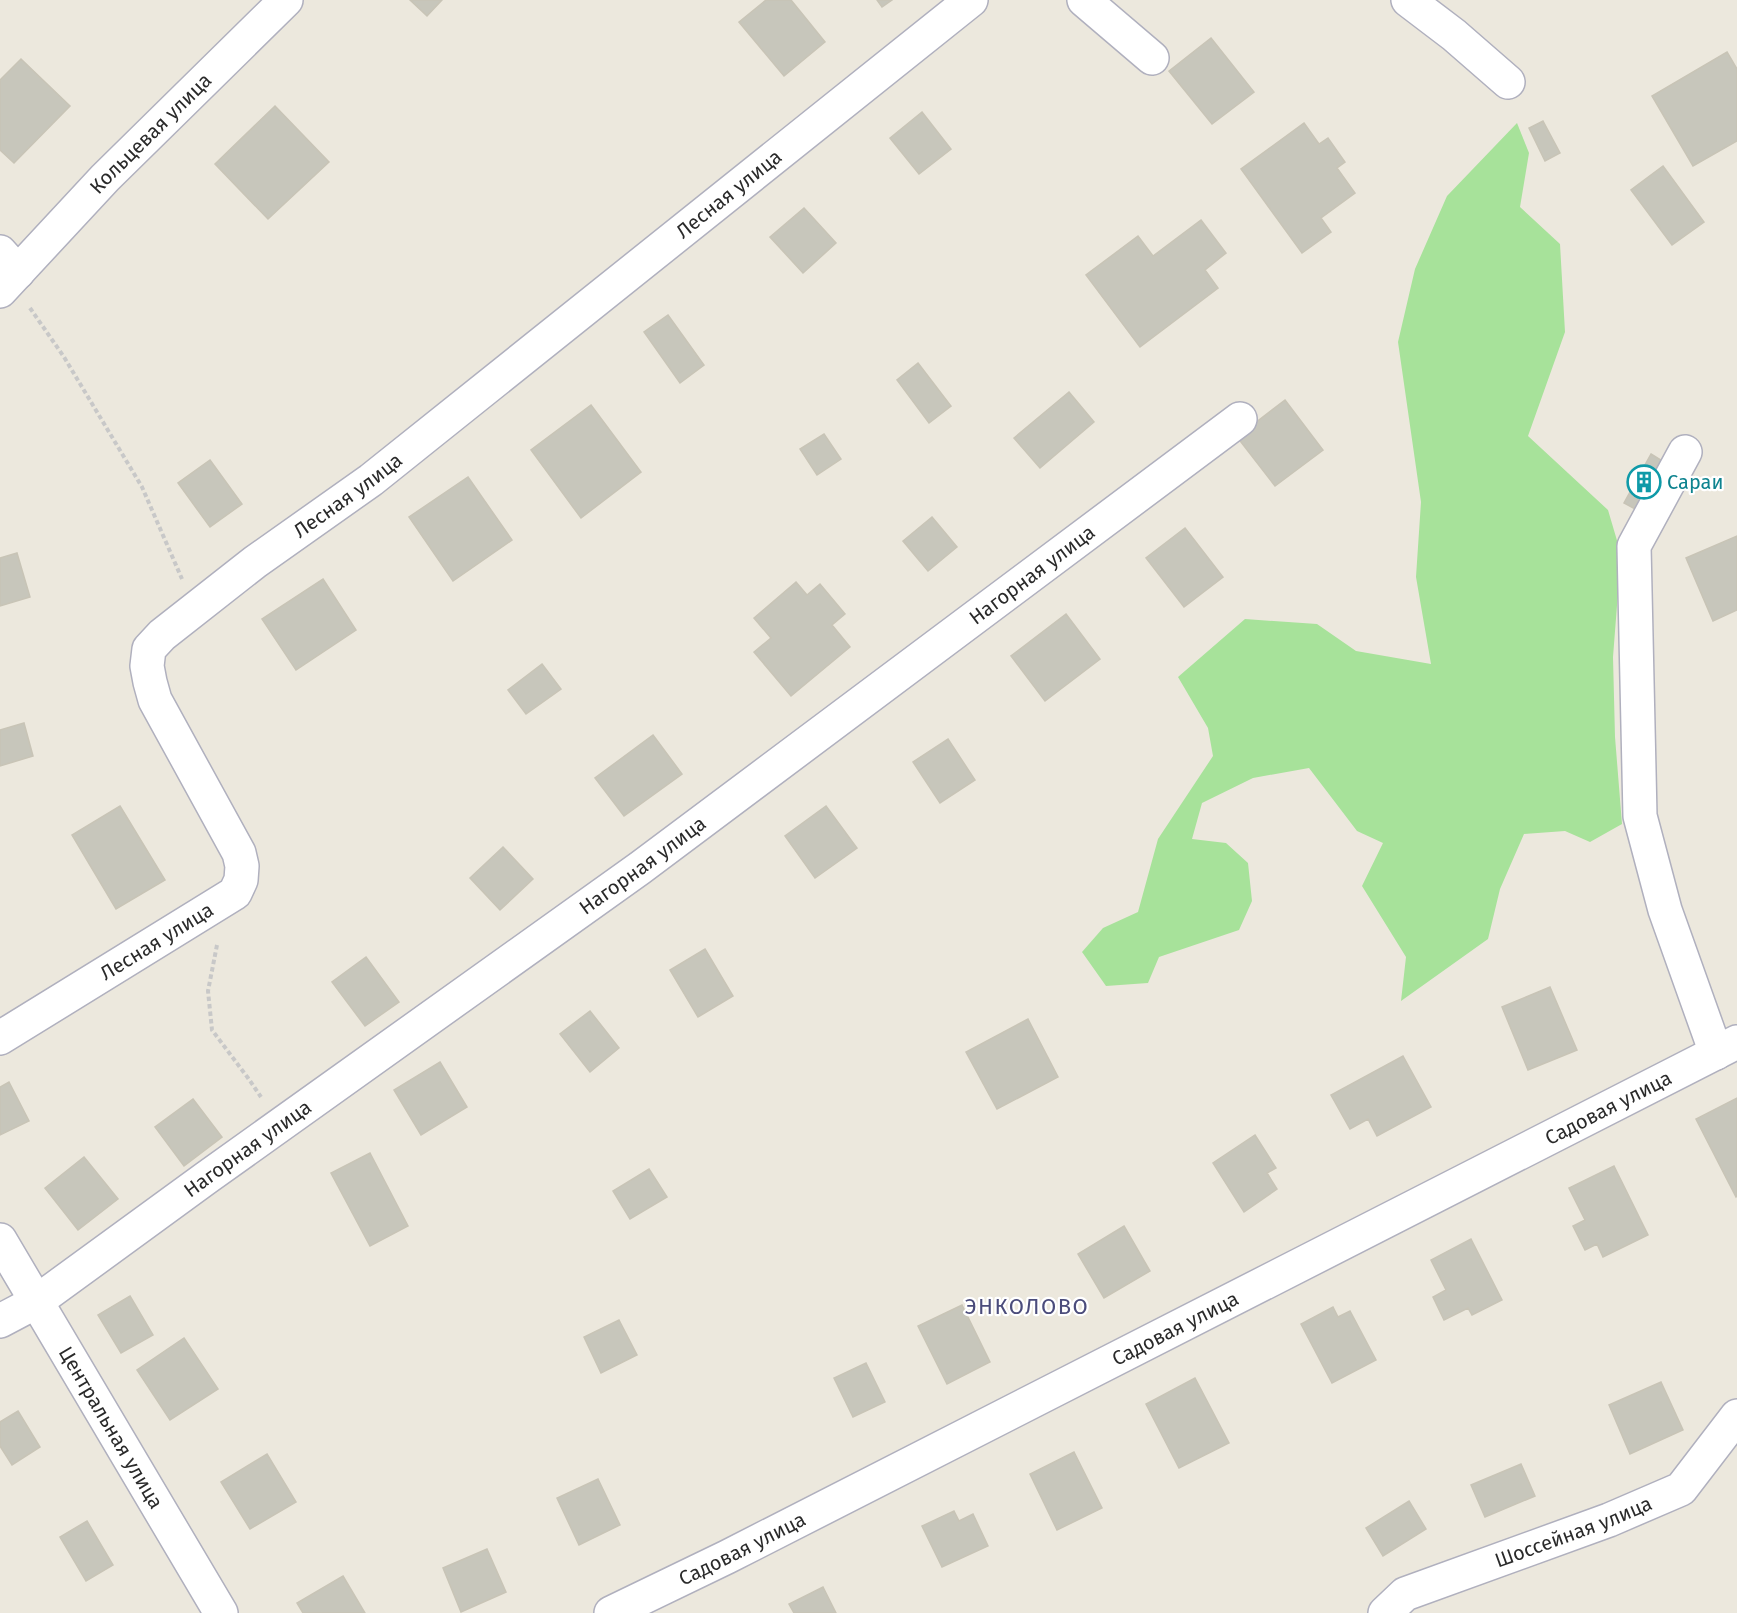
<svg xmlns="http://www.w3.org/2000/svg" width="1737" height="1613" font-family="'Fira Sans',sans-serif">
  <style>
    .green { fill: #a7e29a }
    .building { fill: #c7c6bb; stroke: #c8c4b6; stroke-width: 1.5 }
    .lines { fill: none; stroke-linecap: round; stroke-linejoin: round }
    .minor-casing { stroke: #b0b0be; stroke-width: 36 }
    .path { stroke: #c8c8c8; stroke-width: 4; stroke-dasharray: 4.5 3; stroke-linecap: butt }
    .minor { stroke: #fff; stroke-width: 33 }
    .labels { text-anchor: middle; stroke-width: 4.5; stroke-linejoin: round; paint-order: stroke }
    .street-label { font-size: 20px; fill: #2a2a2a; stroke: #fff }
    .culture-label { font-size: 20px; fill: #0d838f; stroke: #fff; text-anchor: start }
    .quarter-label { font-size: 22px; letter-spacing: 1.5px; fill: #4b4c7b; stroke: #fff }
  </style>
  <rect width="100%" height="100%" fill="#ece8dd"/>
  <path class="green" d="M1517 123 1529 153 1520 207 1560 244 1565 332 1528 436 1608 510 1621 554 1613 657 1615 737 1622 824 1590 842 1565 831 1524 834 1500 889 1488 939 1401 1001 1406 957 1362 886 1383 843 1357 831 1309 768 1253 778 1202 803 1192 839 1226 843 1248 863 1252 901 1239 930 1159 957 1148 983 1106 986 1082 952 1103 928 1138 912 1158 839 1213 756 1208 728 1178 677 1245 619 1317 624 1356 651 1431 664 1416 577 1421 502 1398 342 1415 269 1447 196Z"/>
  <path class="building" d="M410 0H442L427 16Z
    M766 0H791L825 42 784 76 739 22Z
    M877 0H892L882 7Z
    M1211 38 1254 92 1212 124 1169 71Z
    M1727 52 1737 69V141L1693 166 1652 96Z
    M21 59 70 106 14 163 0 150V80Z
    M275 106 329 162 268 219 215 164Z
    M922 112 951 149 919 174 890 138Z
    M1543 121 1560 153 1545 161 1529 128Z
    M1304 123 1319 144 1328 138 1345 162 1337 168 1355 193 1321 218 1331 232 1302 253 1241 169Z
    M1663 166 1704 222 1672 245 1631 190Z
    M804 208 836 243 803 273 770 237Z
    M1201 220 1226 253 1205 270 1218 288 1140 347 1086 275 1138 236 1153 256Z
    M668 315 704 365 680 383 644 332Z
    M918 363 951 406 929 423 897 380Z
    M1069 392 1094 422 1040 468 1014 438Z
    M1285 400 1323 450 1275 486 1237 437Z
    M591 405 641 472 581 518 531 450Z
    M824 434 841 459 817 475 800 449Z
    M1651 454 1664 462 1637 510 1624 503Z
    M210 460 242 504 210 527 178 483Z
    M468 477 512 540 453 581 409 517Z
    M932 517 957 547 928 571 903 541Z
    M1185 528 1223 577 1184 607 1146 558Z
    M1737 536V610L1713 621 1686 558Z
    M17 553 30 597 0 606V558Z
    M323 579 356 630 296 670 262 619Z
    M796 582 807 595 820 584 845 614 832 625 850 647 791 696 754 652 771 638 754 618Z
    M1066 614 1100 659 1045 701 1011 656Z
    M542 664 561 689 526 714 508 690Z
    M24 723 33 756 0 766V730Z
    M653 735 682 774 624 816 595 778Z
    M948 739 975 780 940 803 913 762Z
    M120 806 165 880 116 909 72 835Z
    M826 806 857 848 815 878 785 836Z
    M503 847 533 879 500 910 470 878Z
    M705 949 733 996 698 1017 670 970Z
    M366 957 399 1002 365 1026 332 982Z
    M1550 987 1577 1050 1528 1070 1502 1007Z
    M590 1011 619 1048 590 1072 560 1034Z
    M1028 1019 1058 1077 997 1109 966 1052Z
    M1403 1056 1431 1107 1377 1136 1368 1119 1350 1129 1331 1095Z
    M440 1062 467 1107 421 1135 394 1090Z
    M9 1082 29 1121 0 1135V1087Z
    M1737 1098V1196L1736 1197 1696 1119Z
    M193 1099 222 1137 184 1166 155 1127Z
    M1255 1135 1276 1168 1267 1173 1277 1189 1244 1212 1213 1163Z
    M370 1153 408 1226 370 1246 331 1173Z
    M84 1157 118 1199 78 1230 45 1188Z
    M1614 1166 1648 1235 1603 1257 1597 1244 1585 1250 1573 1226 1585 1220 1569 1188Z
    M649 1169 667 1197 630 1219 613 1191Z
    M1124 1226 1150 1271 1104 1298 1078 1254Z
    M1471 1239 1502 1300 1472 1315 1468 1308 1444 1320 1433 1297 1446 1290 1431 1260Z
    M130 1296 153 1335 121 1353 98 1315Z
    M962 1305 990 1362 947 1384 918 1326Z
    M1333 1307 1338 1317 1350 1311 1376 1360 1332 1383 1301 1324Z
    M619 1320 637 1355 601 1373 584 1337Z
    M184 1338 218 1389 170 1420 137 1370Z
    M866 1363 885 1402 853 1417 834 1378Z
    M1195 1378 1229 1443 1179 1468 1146 1404Z
    M1661 1382 1683 1430 1630 1454 1609 1405Z
    M18 1411 40 1447 12 1465 0 1446V1422Z
    M1074 1452 1102 1508 1057 1530 1030 1474Z
    M267 1454 296 1502 250 1529 221 1482Z
    M1521 1464 1535 1496 1485 1517 1471 1485Z
    M598 1479 620 1525 579 1545 557 1498Z
    M1409 1501 1426 1529 1383 1556 1366 1528Z
    M954 1511 959 1521 973 1514 988 1546 942 1567 922 1526Z
    M87 1521 113 1565 86 1581 60 1537Z
    M487 1549 506 1592 461 1612 443 1568Z
    M343 1576 365 1613H303L297 1603Z
    M823 1587 836 1613H794L789 1604Z"/>
  <g class="lines">
    <g class="minor-casing">
      <g id="minor">
        <path d="M1084 0 1152 58"/>
        <path d="M1408 0 1454 35 1508 82"/>
        <path d="M0 252 18 272"/>
        <path id="s1" d="M0 291 105 178 286 0"/>
        <path d="M1685 452 1634 546 1640 816 1665 910 1716 1053"/>
        <path id="s2" d="M0 1038 235 893 241 880 242 866 239 853 155 700 150 682 147 666 149 649 162 635 255 562 371 480 971 0"/>
        <path id="s3" d="M0 1240 221 1613"/>
        <path id="s4" d="M0 1321 36 1302 206 1178 640 868 1240 419"/>
        <path id="s5" d="M611 1613 727 1557 1737 1042"/>
        <path id="s6" d="M1385 1613 1405 1594 1609 1520 1681 1489 1737 1416"/>
      </g>
    </g>
    <path class="path" d="M30 308 64 357 142 487 182 579
      M217 945 208 991 212 1030 248 1078 261 1097"/>
    <use href="#minor" class="minor"/>
  </g>
  <defs>
    <g id="building-ring" transform="scale(1.725)"><circle r="9.5" fill="#fff" stroke="#0f9aa8" stroke-width="1.5"/><path d="M-4-6H4V6H1V3H-1V6H-4ZM-2.5-4.3h1.7v1.8h-1.7ZM.8-4.3h1.7v1.8H.8ZM-2.5-1h1.7V.8h-1.7ZM.8-1h1.7V.8H.8Z" fill="#0f9aa8"/></g>
  </defs>
  <g fill-rule="evenodd">
    <use href="#building-ring" x="1644" y="482"/>
  </g>
  <g class="labels">
    <g class="street-label">
      <text dy="7" stroke="none"><textPath href="#s1" startOffset="218">Кольцевая улица</textPath></text>
      <text dy="7" stroke="none"><textPath href="#s2" startOffset="1282">Лесная улица</textPath></text>
      <text dy="7" stroke="none"><textPath href="#s2" startOffset="796">Лесная улица</textPath></text>
      <text dy="7" stroke="none"><textPath href="#s4" startOffset="1274">Нагорная улица</textPath></text>
      <text dy="7" stroke="none"><textPath href="#s4" startOffset="788">Нагорная улица</textPath></text>
      <text dy="7" stroke="none"><textPath href="#s2" startOffset="184">Лесная улица</textPath></text>
      <text dy="7" stroke="none"><textPath href="#s5" startOffset="1118">Садовая улица</textPath></text>
      <text dy="7" stroke="none"><textPath href="#s4" startOffset="302">Нагорная улица</textPath></text>
      <text dy="7" stroke="none"><textPath href="#s5" startOffset="632">Садовая улица</textPath></text>
      <text dy="7" stroke="none"><textPath href="#s3" startOffset="218">Центральная улица</textPath></text>
      <text dy="7" stroke="none"><textPath href="#s6" startOffset="207">Шоссейная улица</textPath></text>
      <text dy="7" stroke="none"><textPath href="#s5" startOffset="146">Садовая улица</textPath></text>
    </g>
    <g class="culture-label">
      <text x="1667" y="489">Сараи</text>
    </g>
    <g class="quarter-label">
      <text x="1027" y="1314">ЭНКОЛОВО</text>
    </g>
  </g>
</svg>
